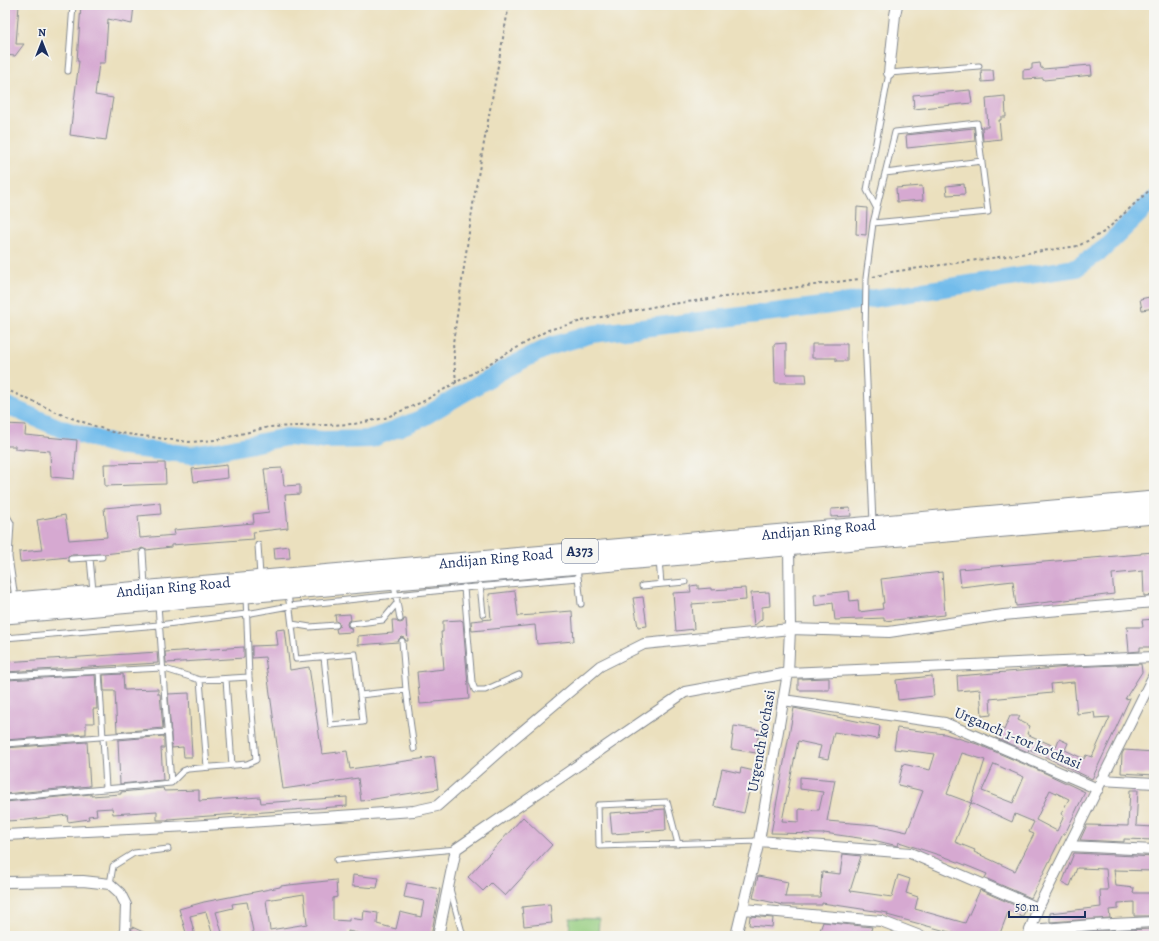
<svg xmlns="http://www.w3.org/2000/svg" width="1159" height="941" font-family="Alegreya,serif">
  <style>
    .green { fill: #96cd80; stroke: #587e6f }
    .lines { fill: none; stroke-linecap: round; stroke-linejoin: round }
    .river { stroke: #72bceb; stroke-width: 18 }
    .building { fill: #d6a9d1; fill-rule: evenodd }
    .service-casing { stroke: #83888e; stroke-width: 7 }
    .minor-casing { stroke: #83888e; stroke-width: 12 }
    .trunk-casing { stroke: #83888e; stroke-width: 19 }
    .path { stroke: #83888e; stroke-width: 2; stroke-dasharray: 3 3; stroke-linecap: butt }
    .service { stroke: #fff; stroke-width: 5 }
    .minor { stroke: #fff; stroke-width: 10 }
    .trunk { stroke: #fff; stroke-width: 17 }
    .labels { text-anchor: middle; stroke-width: 4; stroke-linejoin: round; paint-order: stroke }
    .shield { fill: #f6f6f2; stroke: #5d6b8a; stroke-width: 1 }
    .shield-label { font-size: 14px; font-weight: bold; fill: #1b2f5e }
    .street-label { font-size: 15px; fill: #1b2f5e; stroke: #f6f6f2 }
  </style>
  <rect width="100%" height="100%" fill="#f6f6f2"/>
  <filter id="ink" filterUnits="userSpaceOnUse"><feTurbulence type="fractalNoise" baseFrequency=".025" numOctaves="2"/><feDisplacementMap in="SourceGraphic" scale="8" xChannelSelector="R" yChannelSelector="G"/><feConvolveMatrix kernelMatrix="1 2 1 2 8 2 1 2 1" color-interpolation-filters="sRGB"/></filter>
  <filter id="wash" filterUnits="userSpaceOnUse"><feTurbulence type="fractalNoise" baseFrequency=".012" numOctaves="4" result="noise"/><feDisplacementMap in="SourceGraphic" scale="16" xChannelSelector="R" yChannelSelector="G"/><feGaussianBlur stdDeviation="0.9" result="paint"/><feColorMatrix in="noise" values="0 0 0 0 0 0 0 0 0 0 0 0 0 0 0 0 0 1.4 0 .05"/><feComposite in="paint" operator="in"/></filter>
  <g filter="url(#wash)">
    <rect width="100%" height="100%" fill="#ebe0be"/>
    <path class="green" d="M570 918 599 919 598 936H569Z"/>
    <g class="lines">
      <path class="river" d="M5 405 62 429 123 447 193 455 218 451 286 437 323 440 371 439 420 419 503 370 551 346 592 334 823 306 1076 268 1101 251 1154 199"/>
    </g>
    <g id="blocks">
      <path class="building" d="M5 5H19L16 44H24L15 56 5 55Z
        M81 5H134L132 24 108 19 105 63H99L95 95 113 98 106 140 70 135 79 61H77Z
        M1040 63 1041 68 1043 69 1091 65 1092 75 1044 80 1043 78 1023 79V70L1032 69V64Z
        M981 70H993L994 81 982 82Z
        M970 90 972 103 914 109 913 95Z
        M1005 96 1006 117H1001V120H999L1001 139 983 141 982 127H988L986 98Z
        M974 128 975 141 907 148 906 135Z
        M964 184 965 194 947 195 946 186Z
        M922 186 923 200 897 202 896 188Z
        M857 207 867 208 866 235 856 234Z
        M1154 296V308L1142 310 1140 299Z
        M786 343V374H806L807 383H775L774 344Z
        M812 344H847V361H836V358H812Z
        M5 424 26 425 25 435 77 440 74 479 51 477 50 451 24 449V450L15 449V446H5Z
        M165 463 166 484 105 486 104 464Z
        M227 465 228 478 194 482 192 469Z
        M282 468 284 486 300 485V494L285 495 288 528 253 532 254 539 171 545V547L146 550 142 548 139 550 104 554 71 555 68 557 20 562 19 552 42 550 37 520 65 515 69 540 107 537 104 508 160 503 161 514 138 516 140 538 175 535 174 530 254 523 253 514 269 512 264 469Z
        M850 508 851 516 831 517V509Z
        M289 546 290 558 275 559 274 548Z
        M1154 552V595L1144 596 1143 571 1112 574 1114 594 1016 606 1013 581 961 587 959 569 1141 554V553Z
        M942 572 945 615 884 621V618L835 620 833 603 815 606 814 595 849 591 850 601 858 600 859 612 883 609 882 603H884L881 579Z
        M698 585V589L711 588V590L745 588 746 600 692 604 694 629 676 631 673 593 691 592 690 586Z
        M515 591 518 616 534 615V614L572 611 574 641 537 644 535 625 472 631 471 621 491 619 489 594Z
        M769 592 770 606 762 607V619L754 626 751 593Z
        M643 597 647 626 638 627 633 598Z
        M350 614 351 620 348 621 347 624 348 627 351 628 352 632 337 633 336 629 339 627 340 624 336 621 335 615Z
        M404 619H406L408 641H406L404 638 401 637 399 639 398 642 358 645V636L393 633 392 620H396L397 622 400 623 403 622Z
        M1154 619 1153 647H1140V651L1129 652 1127 627H1143L1142 620Z
        M461 620 462 621H463L469 699 434 702V703L420 704 417 672 444 669 441 632H443V621Z
        M285 629 290 670 309 667 322 754 347 751 350 769 434 757 438 789 361 801 358 778 283 789 265 657 252 658V646L278 645 276 630Z
        M244 647V658L166 663 165 652Z
        M157 652 158 663 5 672V662Z
        M1141 664 1142 672 1125 699 1130 698 1092 779 1029 749 1028 752 996 738 1000 728 1004 730 1010 716H1020L1018 720 1030 726 1027 734 1056 747 1059 739 1068 743 1065 750 1084 759 1086 755 1092 757 1110 717 1095 718 1094 712 1077 714 1074 682 1051 684 1052 693 990 699 991 715 982 716 980 689 958 691 957 676 1069 667Z
        M123 674 124 690 158 689V694H160L163 728 117 732 115 691H104L103 675Z
        M95 675 97 709H93L94 723H86V734L5 740V691H7V680Z
        M932 676 934 696 898 700 896 680Z
        M829 678V690H798V679Z
        M189 693 192 757H184L183 747 172 748 168 694Z
        M794 708 880 726 878 739 834 732 828 759 818 757 821 746 798 741 782 821 799 822V809L819 810 823 792 800 789V777L835 780 827 821 876 825 907 832 923 791 898 785 903 764 930 770 935 754 894 749 897 728 945 734 977 744 1045 773 1085 792 1065 834H1063L1031 898 985 878 987 874 948 858 899 842 898 846 873 840 824 833V834L771 833ZM962 753 985 760 971 803 947 794ZM994 764 1024 777 1013 803 982 791ZM1050 790 1069 799 1061 814 1064 816 1057 831 1036 820ZM971 803 1012 822 1015 814 1034 822 1029 832 1034 834 1015 871 974 852 975 850 955 842Z
        M734 726 759 730 756 753 731 749Z
        M164 736V748H161L163 780 120 784 118 740Z
        M87 742 90 786 5 794V748Z
        M1124 750 1154 752V775L1121 773 1122 754Z
        M741 768 754 771 744 813 714 806 722 769 740 773Z
        M163 788 164 791 199 790V801L260 797 261 803 347 797V806L168 819V820H157V811L113 814 112 808 96 809 97 815 88 816 89 819 68 822 67 815 27 820 5 821V802L91 794V796L121 794V792Z
        M1130 790H1138L1136 826 1154 827V840L1124 839V842L1080 840 1087 825 1128 826Z
        M665 809 666 830 612 834 610 813Z
        M523 817 552 845 505 896 491 883 483 891 468 877Z
        M1074 853 1154 857V871L1114 870 1116 886 1134 888 1133 893H1154V916H1134V902L1118 903V909L1109 910 1110 918 1050 922V913L1101 907 1100 890H1108L1106 869 1077 868 1070 886 1062 883Z
        M843 854 861 856 850 891 892 897 898 875 910 879 906 893 918 897 915 909 965 923 980 890 1026 910 1022 917 1009 910 999 936H964L887 915 888 913 822 903V905H783L753 898 758 876 788 882 785 897H820L822 872 840 874Z
        M353 875 379 878 377 888 352 886Z
        M336 880 337 897 333 898V920L349 921V918L363 920 364 911 378 913 377 924 396 929 400 912 421 917 424 901 404 897 407 883 440 889 431 936H370L348 931V935L254 936 247 902 232 904 233 908 216 912 223 936H213L206 912 190 916 195 936H187L179 909 204 902 280 887V886ZM304 894 307 924 270 930 266 900Z
        M550 904 552 923 524 926 522 907Z
        M750 916 773 918 772 927 749 925Z
        M823 922 872 927 869 936H818Z
        M132 927 152 936H131Z
        M1154 929V936H1052V935L1093 931Z"/>
    </g>
  </g>
  <g filter="url(#ink)">
    <use href="#blocks" fill-opacity="0" stroke="#83888e" stroke-width="1"/>
    <g class="lines">
      <g class="service-casing">
        <path id="service" d="M68 71 73 5
          M885 173 982 161
          M876 207 867 190 889 73 979 66
          M873 223 988 212 977 123 895 132 873 223 866 278 865 336 873 523
          M5 513 11 523 9 557 15 598
          M258 545 260 576
          M143 552 145 586
          M90 558 93 591
          M71 559 102 557
          M659 560 661 584
          M577 567 581 604
          M394 585 400 619
          M480 585 483 614
          M642 586 685 582
          M464 587V588L578 578
          M288 593 296 659 355 654 360 695 406 690 402 641
          M158 605 171 783
          M292 624 310 627 336 625
          M351 624 383 620 397 603
          M5 638 159 625 246 614 289 606 464 588 472 682 475 690H485L519 675
          M324 657 331 725 363 722 360 695
          M99 671 106 788
          M5 676 162 668 200 680 249 677
          M226 679 232 766
          M200 680 207 767
          M406 690 414 749
          M5 744 168 732
          M5 798 171 783 183 771 188 769 247 764 256 760 249 677 246 597
          M678 844 667 802 598 805 599 846 759 841
          M337 860 456 849
          M110 884 113 866 134 853 168 849
          M450 889 463 936
          M535 936 536 935"/>
      </g>
      <g class="minor-casing">
        <path id="minor" d="M889 73 895 15 897 5
          M783 700 945 723 1098 789
          M1101 780 1154 783
          M5 835 190 826 414 811 437 806 505 746 600 666 644 644 790 629 889 632 1003 615 1154 602
          M759 841 910 853 1038 908
          M1069 846 1154 850
          M5 882 83 881 110 884 120 893 126 905 125 933 123 936
          M743 909 881 921 920 936
          M1030 930 1093 925 1154 922
          M438 936 456 849 685 692 788 673 1154 657
          M736 936 759 841 788 673 790 629 789 548
          M1028 936 1038 908 1154 675"/>
      </g>
      <g class="trunk-casing">
        <g id="trunk">
          <path id="s1" d="M5 602 1154 500"/>
          <path d="M5 615 1154 515"/>
        </g>
      </g>
      <path class="path" d="M873 277 891 272 1078 246 1104 232 1154 186
        M456 383 453 343 474 198 509 5
        M5 389 63 415 112 432 189 442 216 440 269 427 354 424 385 418 422 402 548 330 586 320 657 306 859 279"/>
      <use href="#service" class="service"/>
      <use href="#minor" class="minor"/>
      <use href="#trunk" class="trunk"/>
    </g>
  </g>
  <g class="labels">
    <rect class="shield" x="562" y="539" width="36" height="24" rx="3"/>
    <g class="shield-label">
      <text x="580" y="556">A373</text>
    </g>
    <g class="street-label">
      <text dy="5" stroke="none"><textPath href="#s1" startOffset="817">Andijan Ring Road</textPath></text>
      <text dy="5" stroke="none"><textPath href="#s1" startOffset="493">Andijan Ring Road</textPath></text>
      <text dy="5" stroke="none"><textPath href="#s1" startOffset="169">Andijan Ring Road</textPath></text>
      <text transform="translate(1018 738) rotate(23)" y="5">Urganch 1-tor koʻchasi</text>
      <text transform="translate(761 741) rotate(-80)" y="5">Urgench ko'chasi</text>
    </g>
  </g>
  <rect width="1159" height="941" fill="none" stroke="#f6f6f2" stroke-width="20"/>
  <g transform="translate(42 42)" stroke="#f6f6f2" stroke-width="3" paint-order="stroke">
  <path d="M0-3L7 15L0 10L-7 15Z" fill="#1b2f5e"/>
  <text y="-6" font-size="11" font-weight="bold" text-anchor="middle" fill="#1b2f5e">N</text>
  </g>
  <path d="M1009 911v6h76v-6" fill="none" stroke="#1b2f5e" stroke-width="2"/>
  <text x="1015" y="911" font-size="12" fill="#1b2f5e" stroke="#f6f6f2" stroke-width="3" paint-order="stroke">50 m</text>
</svg>
